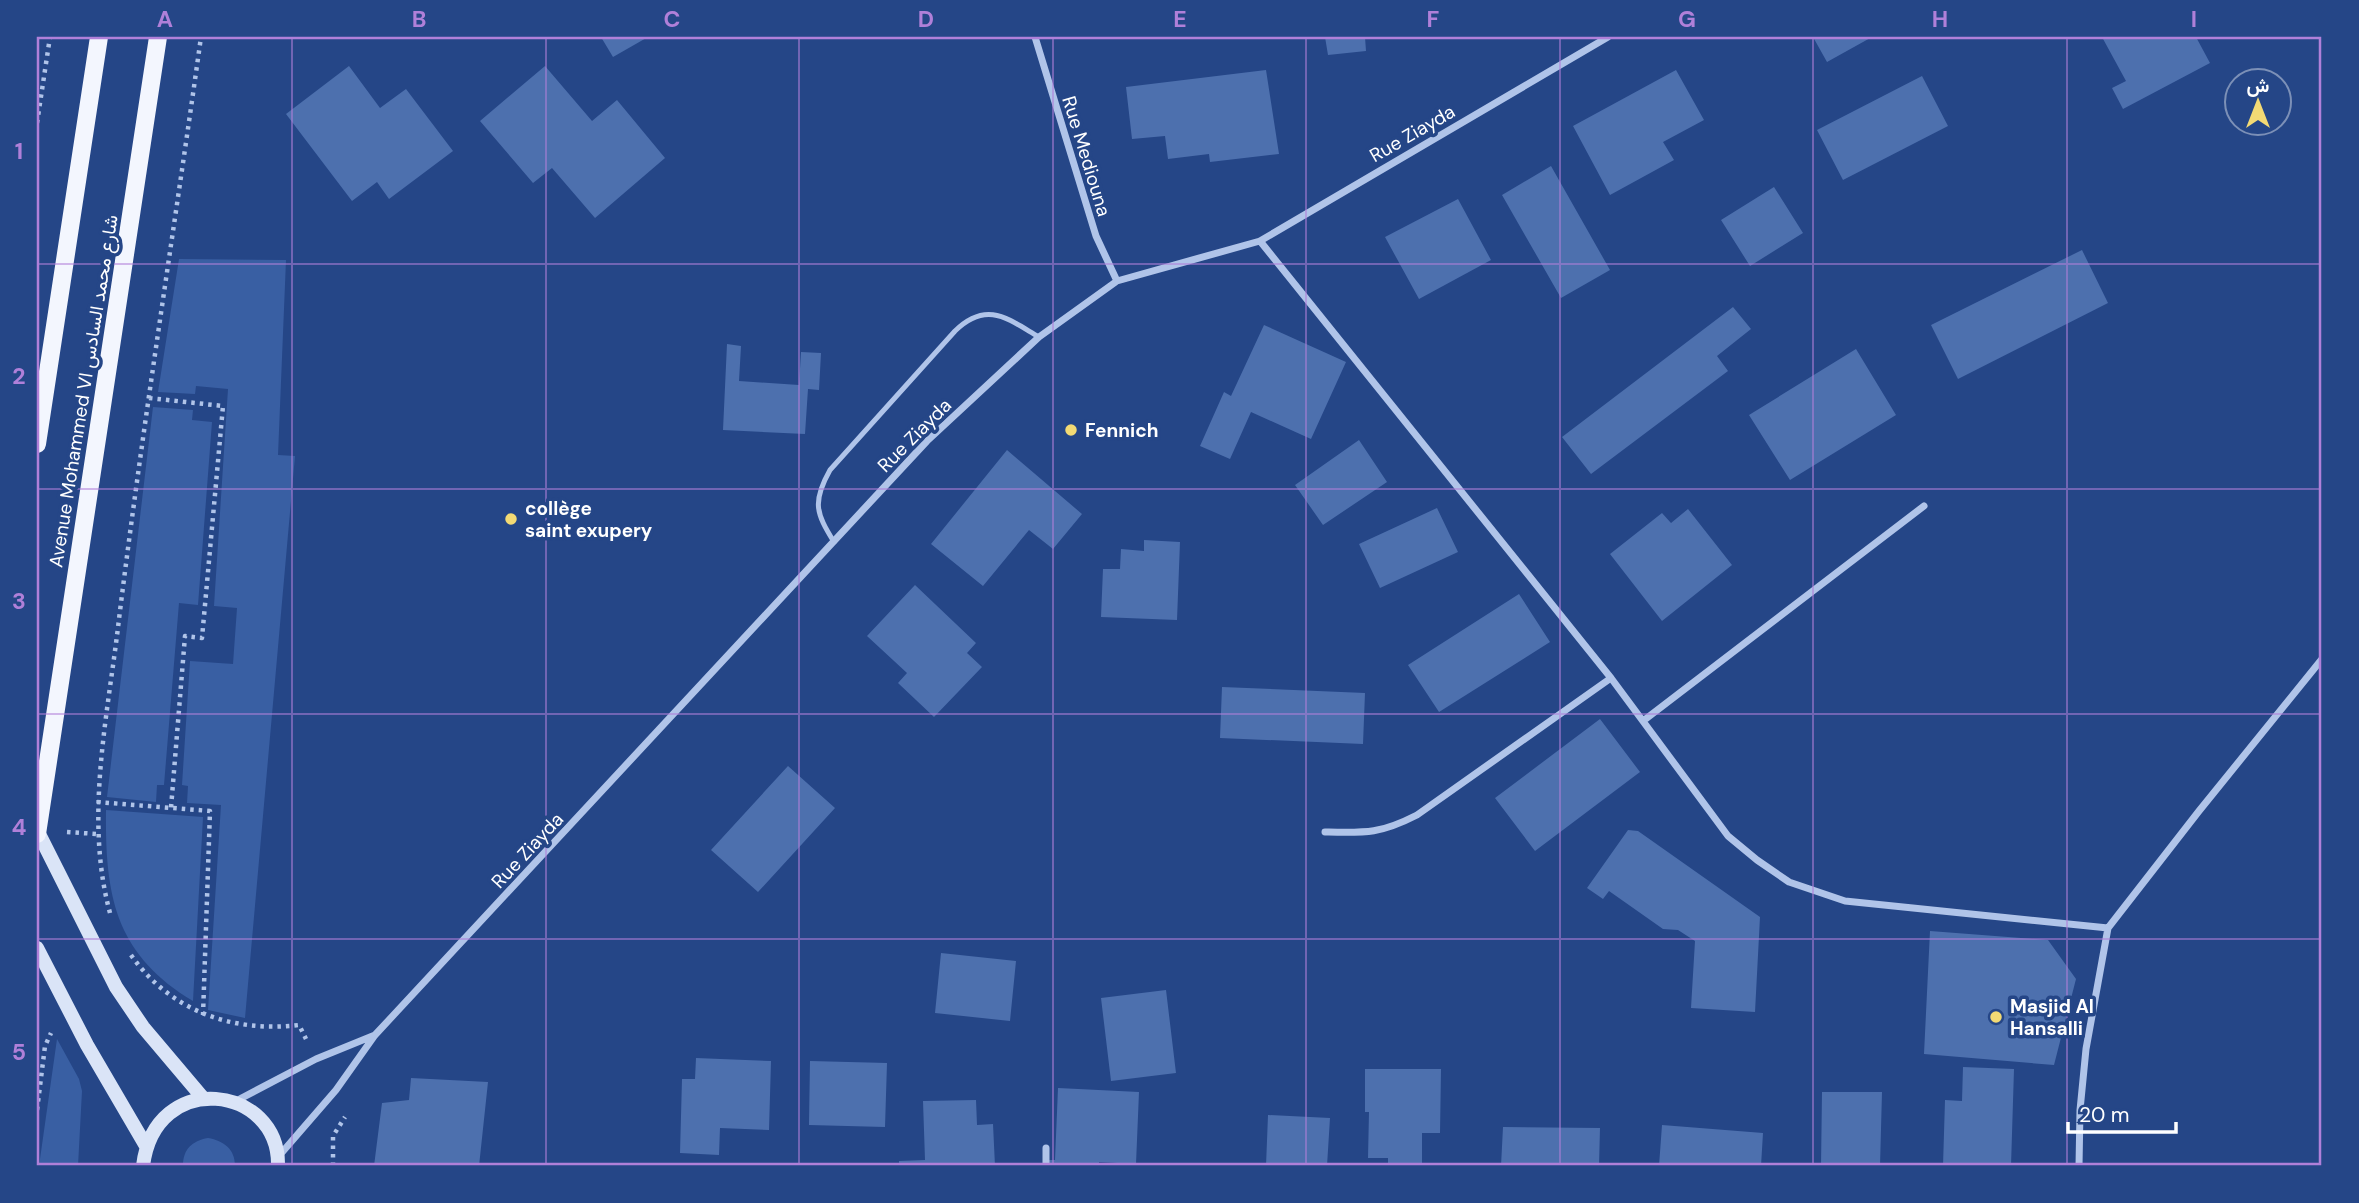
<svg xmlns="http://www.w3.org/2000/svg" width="2359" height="1203" font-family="'DM Sans',Vazirmatn,sans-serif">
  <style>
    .green { fill: #395fa3 }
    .building { fill: #4d70ae }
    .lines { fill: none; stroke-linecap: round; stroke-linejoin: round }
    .path { stroke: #b0c4e9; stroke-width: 4.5; stroke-dasharray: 3.5 5; stroke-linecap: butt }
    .service { stroke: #b0c4e9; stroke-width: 5 }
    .minor { stroke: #b0c4e9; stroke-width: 7 }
    .secondary { stroke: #dae4f7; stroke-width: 14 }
    .primary { stroke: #f3f6fe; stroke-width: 18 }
    .grid { fill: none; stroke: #b080d9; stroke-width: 2; stroke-opacity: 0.55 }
    .poi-dot { fill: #f3da74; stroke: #254687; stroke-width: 2.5 }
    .labels { text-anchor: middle; stroke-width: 7; stroke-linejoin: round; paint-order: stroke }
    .street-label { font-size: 19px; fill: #fff; stroke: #254687 }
    .poi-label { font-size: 19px; font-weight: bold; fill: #fff; stroke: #254687; text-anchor: start }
    .neatline { fill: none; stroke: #b080d9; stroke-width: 2.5 }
    .grid-label { font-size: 23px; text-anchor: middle; font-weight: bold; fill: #b080d9 }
  </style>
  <rect width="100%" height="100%" fill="#254687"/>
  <path class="green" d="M179 259 286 260 278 455 295 456 245 1018 208 1010 221 805 187 803 188 786 182 785 190 661 233 664 237 608 214 606 228 389 196 386 195 394 158 392Z
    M153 407 193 410 192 420 212 422 198 605 179 603 164 785H157L156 802 107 797Z
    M106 810 203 817 193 1001C115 954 105 896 106 810Z
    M57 1039 79 1079 82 1091 78 1166H39Z
    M208 1138C224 1141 235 1149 235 1166H183C183 1149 192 1141 208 1138Z"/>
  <path class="building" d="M601 37H648L613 57Z
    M1325 37H1365L1366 51 1328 55Z
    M1813 37H1872L1827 62Z
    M2102 37H2196L2210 63 2123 109 2112 88 2126 81Z
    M349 66 380 108 406 89 453 151 389 199 377 182 352 201 286 114Z
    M545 66 592 121 617 100 665 158 595 218 552 168 533 183 480 121Z
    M1266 70 1279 154 1210 162 1209 154 1168 159 1165 136 1132 139 1126 87Z
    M1676 70 1704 120 1663 142 1674 160 1610 195 1573 126Z
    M1922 76 1948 126 1843 180 1817 130Z
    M1551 166 1610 270 1561 298 1502 195Z
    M1774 187 1803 233 1750 266 1721 220Z
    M1458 199 1491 260 1419 299 1385 237Z
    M2082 250 2108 303 1958 379 1931 325Z
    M1733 307 1751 329 1717 356 1728 371 1591 474 1562 437Z
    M1264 325 1346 362 1311 439 1251 412 1230 459 1200 446 1224 392 1231 396Z
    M727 344 741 346 739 381 799 385 801 352 821 353 819 390 808 389 805 434 723 430Z
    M1856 349 1896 415 1790 480 1749 415Z
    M1359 440 1387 482 1323 525 1295 485Z
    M1007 450 1082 514 1053 549 1029 530 983 586 931 544Z
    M1437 508 1458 552 1380 588 1359 544Z
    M1688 509 1732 565 1662 621 1610 554 1662 513 1671 523Z
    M1144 540 1180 542 1177 620 1101 617 1103 569H1120L1121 549 1144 551Z
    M915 585 976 643 967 653 982 667 934 717 898 683 907 673 867 636Z
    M1519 594 1550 642 1439 712 1408 665Z
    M1222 687 1365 693 1363 744 1220 738Z
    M1600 719 1640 772 1535 851 1495 798Z
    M788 766 835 808 758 892 711 850Z
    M1628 830 1638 831 1760 917 1755 1012 1691 1008 1695 941 1678 930 1663 929 1609 891 1603 899 1587 888Z
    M1930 931 2048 940 2076 979 2054 1065 1924 1054Z
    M941 953 1016 961 1010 1021 935 1013Z
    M1166 990 1176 1073 1111 1081 1101 998Z
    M696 1058 771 1061 769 1130 720 1128 719 1155 680 1153 682 1079H695Z
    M810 1061 887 1063 885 1127 809 1125Z
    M1963 1067 2014 1069 2011 1166H1943L1945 1100 1962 1101Z
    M1365 1069H1441L1440 1133H1422V1166H1388V1158H1368L1369 1112H1365Z
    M411 1078 488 1082 479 1166H374L382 1103 409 1100Z
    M1058 1088 1139 1092 1136 1164 1099 1162V1166H1047V1160H1055Z
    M1822 1092H1882L1880 1166H1821Z
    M976 1100 977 1125 993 1124 995 1166H899V1161L925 1160 923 1101Z
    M1268 1115 1330 1118 1327 1166H1266Z
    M1662 1125 1763 1133 1761 1166H1659Z
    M1503 1127 1600 1128 1599 1166H1501Z"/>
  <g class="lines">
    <path class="path" d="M37 123 50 37
      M149 398 223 406 202 638 185 636 171 808
      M97 802 210 811 203 1015
      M67 832 97 834
      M110 913C84 818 108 715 119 619 143 424 174 231 201 37
      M131 955C170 1011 233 1033 299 1025L306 1039
      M37 1110 45 1046 51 1033
      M333 1166V1136L345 1117"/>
    <path class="service" d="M834 542C816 513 812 502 830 470L955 331C987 300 1008 319 1039 337"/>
    <path class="minor" d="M1035 37 1096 236 1117 281
      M1260 241 1611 678 1728 836 1757 860 1789 882 1845 901 2108 928
      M1643 721 1924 506
      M1325 832C1366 833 1380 834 1417 815L1611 678
      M234 1102 316 1059 375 1035
      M278 1157 336 1090 375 1035 927 441 1039 337 1117 281 1260 241 1608 37
      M1046 1166V1148
      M2079 1166 2080 1110 2086 1049 2108 928 2199 811 2322 659"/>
    <path class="secondary" d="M37 830 116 987 143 1027 203 1098
      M37 948 87 1045 146 1146
      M143 1166C155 1068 280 1085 278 1166"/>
    <path class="primary" d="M37 444 99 37
      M37 834 158 37"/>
  </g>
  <path class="grid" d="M292 37V1166M546 37V1166M799 37V1166M1053 37V1166M1306 37V1166M1560 37V1166M1813 37V1166M2067 37V1166M37 264H2322M37 489H2322M37 714H2322M37 939H2322"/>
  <g class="poi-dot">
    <circle cx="1071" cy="430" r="7"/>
    <circle cx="511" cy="519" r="7"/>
    <circle cx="1996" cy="1017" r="7"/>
  </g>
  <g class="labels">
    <g class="street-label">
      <text transform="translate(1412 133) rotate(-30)" y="7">Rue Ziayda</text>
      <text transform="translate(1087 156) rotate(73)" y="7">Rue Mediouna</text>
      <text transform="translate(83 391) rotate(-81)" y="7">Avenue Mohammed VI شارع محمد السادس</text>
      <text transform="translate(914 435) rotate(-45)" y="7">Rue Ziayda</text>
      <text transform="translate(527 850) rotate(-47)" y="7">Rue Ziayda</text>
    </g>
    <g class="poi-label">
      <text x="1085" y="437">Fennich</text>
      <text x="525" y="515">collège<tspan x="525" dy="22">saint exupery</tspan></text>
      <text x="2010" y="1013">Masjid Al<tspan x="2010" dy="22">Hansalli</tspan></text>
    </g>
  </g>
  <rect width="2359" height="1203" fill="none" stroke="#254687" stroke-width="77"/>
  <g transform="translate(2258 102)"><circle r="33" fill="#254687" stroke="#7c90b7" stroke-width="2"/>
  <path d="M0-5L12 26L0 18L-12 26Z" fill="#f3da74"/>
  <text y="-10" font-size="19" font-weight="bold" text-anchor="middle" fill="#ffffff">ش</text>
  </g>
  <path d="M2068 1122v10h108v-10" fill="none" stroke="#ffffff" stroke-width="3.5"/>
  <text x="2079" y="1122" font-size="21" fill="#ffffff" stroke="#254687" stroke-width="5" paint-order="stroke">20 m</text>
  <rect x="38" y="38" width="2282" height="1126" class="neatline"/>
  <g class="grid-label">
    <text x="165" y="27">A</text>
    <text x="419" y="27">B</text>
    <text x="672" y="27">C</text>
    <text x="926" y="27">D</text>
    <text x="1180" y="27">E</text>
    <text x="1433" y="27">F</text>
    <text x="1687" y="27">G</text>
    <text x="1940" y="27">H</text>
    <text x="2194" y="27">I</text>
    <text x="19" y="159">1</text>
    <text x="19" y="384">2</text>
    <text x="19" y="609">3</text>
    <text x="19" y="835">4</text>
    <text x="19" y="1060">5</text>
  </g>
</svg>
